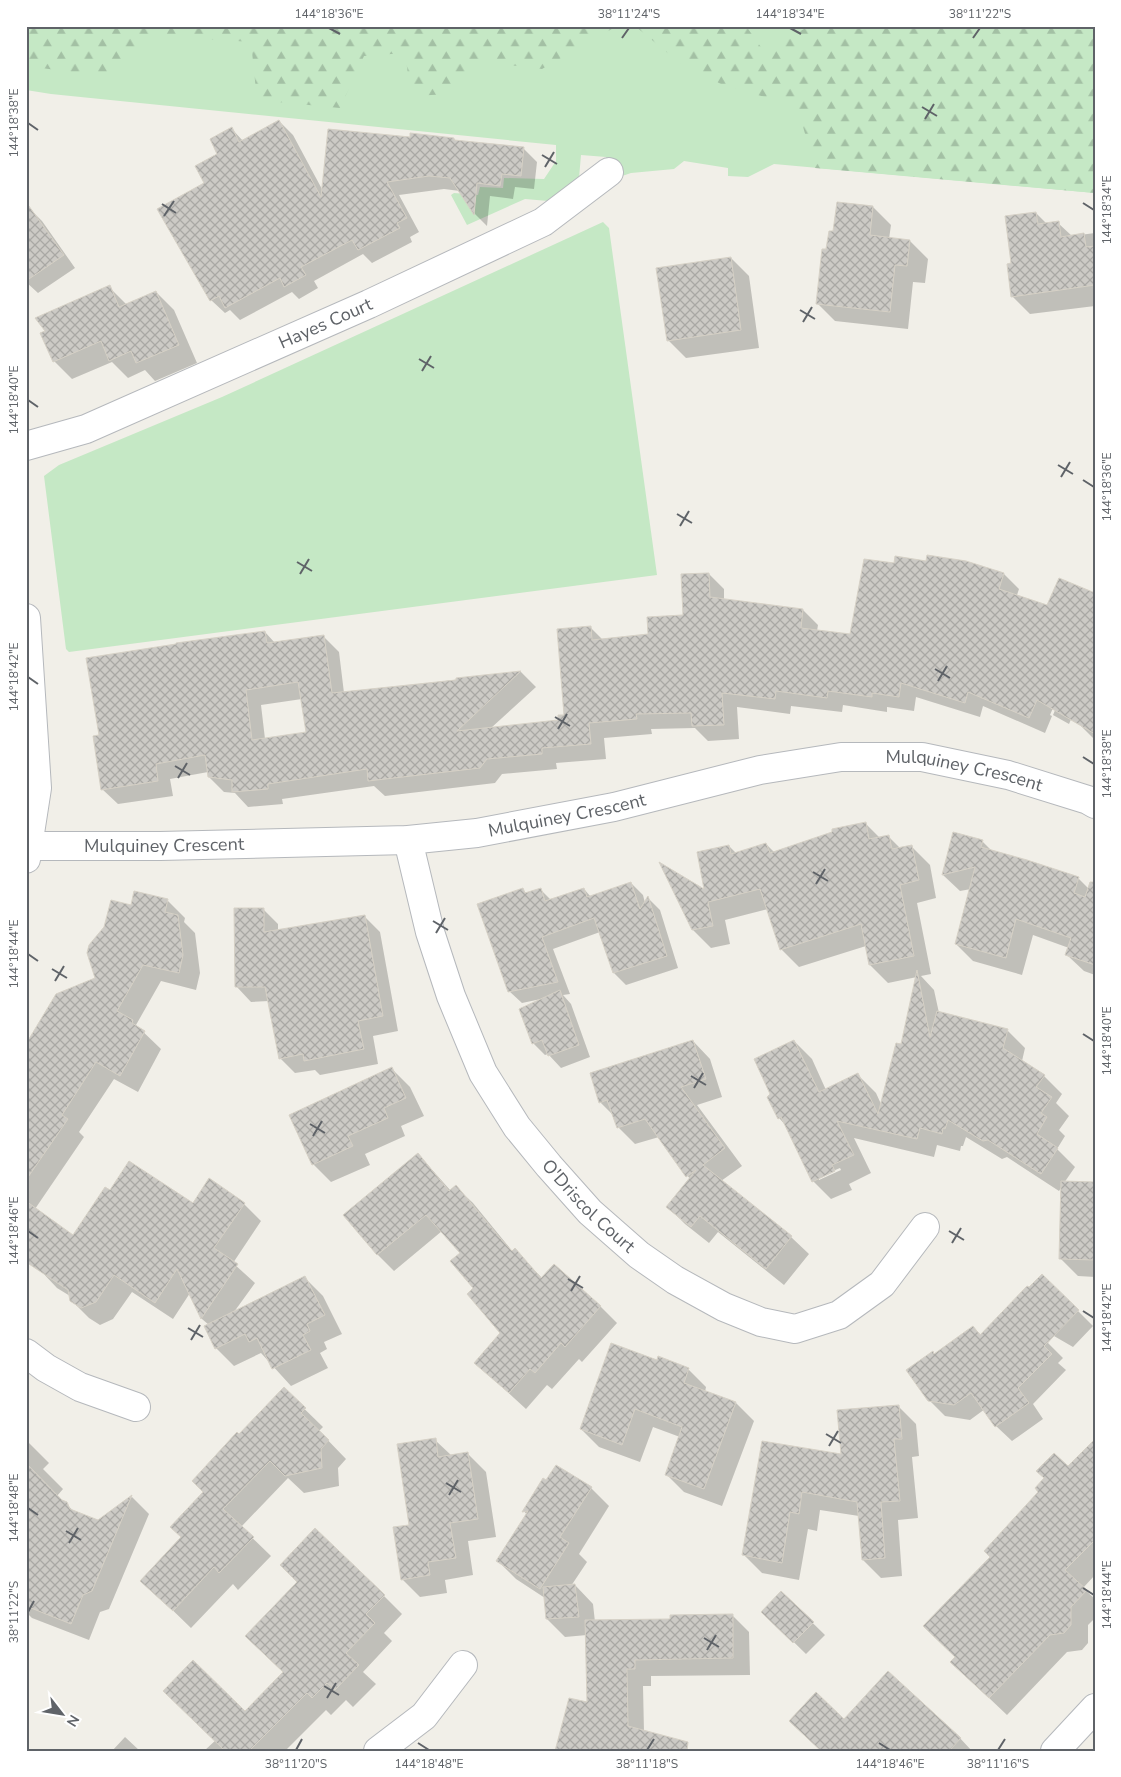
<svg xmlns="http://www.w3.org/2000/svg" width="1121" height="1777" font-family="'Nunito Sans',sans-serif">
  <style>
    .grass { fill: #c5e8c5 }
    .forest { fill: url(#forest-firs) }
    .shadow { fill: #0003; fill-rule: evenodd }
    .building { fill: url(#building-cross-hatch); stroke: #d6d1c6; fill-rule: evenodd }
    .lines { fill: none; stroke-linecap: round; stroke-linejoin: round }
    .minor-casing { stroke: #b5b8bc; stroke-width: 30 }
    .minor { stroke: #fff; stroke-width: 28 }
    .ticks { fill: none; stroke: #5f6368; stroke-width: 2 }
    .labels { text-anchor: middle; stroke-width: 4; stroke-linejoin: round; paint-order: stroke }
    .street-label { font-size: 18px; fill: #5f6368; stroke: #fff }
    .neatline { fill: none; stroke: #5f6368; stroke-width: 2 }
    .ticks-label { font-size: 12px; text-anchor: middle; fill: #5f6368 }
  </style>
  <defs>
    <pattern id="forest-firs" width="22" height="20" patternUnits="userSpaceOnUse" patternTransform="scale(1.25)"><rect width="22" height="20" fill="#c5e8c5"/><path d="M5 1l3.5 6h-7zM16 11l3.5 6h-7z" fill="#a3c0a4"/></pattern>
    <pattern id="building-cross-hatch" width="8" height="8" patternUnits="userSpaceOnUse" patternTransform="scale(1.25)"><rect width="8" height="8" fill="#cccac5"/><path d="M0 0l8 8M0 8l8-8" fill="none" stroke="#a9a8a4"/></pattern>
  </defs>
  <rect width="100%" height="100%" fill="#f1efe8"/>
  <path class="grass" d="M26 26H1095V193L774 164 748 177 728 176V168L684 161 674 169 631 173 622 176C614 171 608 167 606 157L581 155 579 178 560 202 525 199 467 225 451 195 454 193 478 195 480 187 503 188 504 178 544 179 556 161V145L51 94 26 90Z
    M603 222 609 228 657 575 69 652 66 649 44 476 59 465 222 397Z"/>
  <path class="forest" d="M26 26H617L542 69 476 61 451 94 411 96 405 53 364 56 340 108 257 100 251 42 149 35 110 77 26 66Z
    M635 26H746L763 50 810 26H1053L1095 32V193L815 168 797 106 725 86 681 64Z"/>
  <path class="shadow" d="M279 121 293 135 323 191 411 138 454 139 457 142 523 148 537 162 534 189 515 187 513 199 490 196 487 226 475 214 460 191 444 189 399 195 419 232 410 237 412 242 372 263 363 254 314 281 318 288 299 299 292 292 240 320 230 310 225 313 211 300 205 183 232 129 243 141Z
    M873 207 891 225 889 239 910 241 928 259 925 283 913 282 908 329 835 321 817 303 828 251Z
    M30 209 42 221 75 268 38 293 26 282V212Z
    M1036 213 1047 224 1058 223 1072 236 1095 233V306L1030 314 1012 296 1013 264Z
    M731 258 749 276 759 348 686 358 668 340Z
    M109 287 127 305 156 292 174 310 197 363 155 381 145 370 128 378 112 362 72 379 54 361Z
    M895 565 1004 574 1019 589 1017 595 1048 607 1095 610 1050 715 1052 716 1045 733 983 706 980 717 916 697 914 711 887 707V712L843 705 842 712 791 706 790 714 737 707 739 739 708 741 695 728 651 729 652 734 604 738 606 759 556 763 557 769 502 774 495 783 385 796 374 786 282 799 283 804 248 807 235 793 224 792 209 777 208 772 170 779 173 796 118 804 102 789 100 736 265 632 275 643 323 636 339 652 344 693 521 672 536 687 491 728 560 721 565 716 590 627 603 640 649 636 684 617 709 574 724 589V600L803 610 818 625 817 631 851 635ZM302 699 307 733 265 739 261 705Z
    M1095 616V664L1069 724 1053 715Z
    M1095 696V740L1078 723Z
    M865 823 880 838 889 837 901 849 912 847 930 865 936 898 917 903 931 974 921 976 934 990 939 1013 1007 1030 1025 1048 1022 1061 1044 1076 1062 1094 1056 1103 1069 1116 1059 1130 1065 1136 1057 1149 1075 1167 1064 1183 1095 1184V1277L1078 1276 1060 1258 1063 1185 1059 1191 1007 1157 1002 1159 966 1137 963 1146H961L960 1151 937 1145 934 1157 854 1138 871 1173 849 1184 852 1190 831 1199 813 1181 787 1127 779 1118 772 1095 794 1041 812 1059 826 1090 858 1075 876 1093 881 1104 902 1045 917 977 888 983 870 965 866 946 799 967 781 949 768 909 725 920 730 944 711 948 693 930 706 892 729 846 736 853 766 844 774 852ZM840 1168 841 1170 819 1180V1177Z
    M982 841 992 851 1078 878 1095 895V975L1084 971 1067 955 1069 948 1033 935 1022 975 973 961 956 944 971 889 960 891 943 875Z
    M631 883 643 895 645 903 648 898 660 910 678 968 626 985 614 973 600 932 553 949 570 994 563 995 571 1004 590 1057 561 1068 548 1054 545 1055 533 1043 541 999 522 1003 509 991 523 890 527 894 540 889 551 900 584 889 591 897Z
    M167 900 185 918 184 922 195 933 200 973 196 990 161 981 136 1025 161 1049 138 1092 114 1079 79 1132 84 1137 35 1209 73 1237 110 1192 193 1205 244 1204 261 1221 233 1263 255 1283 234 1312 305 1278 323 1296 342 1334 324 1342 327 1349 320 1353 328 1368 291 1386 261 1353 234 1366 216 1348 209 1325 202 1319 190 1293 173 1319 132 1292 113 1319 100 1325 89 1318 71 1300 70 1296 57 1288 40 1270 26 1244V1046L96 979 132 906Z
    M263 909 278 924V931L365 917 380 932 398 1031 373 1036 378 1064 320 1075 315 1070 295 1073 280 1058 269 1001 251 1002 236 986Z
    M693 1041 710 1059 722 1097 697 1105 742 1166 721 1181 791 1237 809 1254 784 1285 718 1232 709 1243 685 1224 668 1207 690 1179 659 1137 635 1144 618 1127 614 1116 600 1102Z
    M392 1069 410 1087 424 1116 401 1126 405 1136 365 1154 370 1165 331 1182 313 1164Z
    M418 1154 451 1191 456 1187 473 1203 513 1252 515 1250 542 1278 600 1306 617 1323 582 1362 579 1359 552 1389 547 1385 526 1409 476 1363 502 1333 474 1289 462 1253 442 1231 394 1271 378 1255 345 1215Z
    M1042 1275 1093 1326 1073 1347 1054 1336 1048 1343 1063 1358 1058 1363 1066 1370 1033 1404 1043 1419 1012 1441 996 1426 985 1409 970 1420 945 1416 929 1400 935 1355 973 1327 981 1335Z
    M657 1362 688 1369 706 1387 705 1392 736 1403 754 1421 722 1506 684 1492 666 1474 680 1437 653 1427 640 1462 599 1447 581 1429Z
    M284 1389 323 1427 319 1431 346 1459 338 1468 339 1486 304 1493 288 1478 241 1527 271 1556 238 1590 233 1584 191 1628 160 1598 182 1537 204 1492 239 1435Z
    M898 1406 916 1424 919 1456 912 1457 918 1518 898 1520 902 1576 881 1578 863 1560 859 1516 820 1510 817 1531 808 1529 799 1580 762 1573 744 1555 763 1442 842 1455Z
    M26 1440 49 1463 43 1469 63 1489 57 1496 76 1513 99 1521 132 1497 149 1514 109 1609 100 1612 89 1640 32 1618 26 1612Z
    M435 1440 452 1456 468 1454 486 1472 496 1537 468 1541 473 1575 445 1580 447 1593 420 1597 402 1579 410 1526Z
    M1095 1441V1575L1083 1588 1095 1599V1618L1088 1625V1643L1082 1650 1067 1652 1007 1715 969 1679 957 1657 992 1557 1068 1468Z
    M591 1488 609 1506 579 1554 587 1562 571 1586 575 1585 593 1604 595 1622 671 1620 732 1615 749 1632 750 1675 651 1676V1686H643L644 1732 556 1751 589 1704 587 1635 565 1637 547 1619 545 1598 516 1579 498 1561 527 1515 524 1511Z
    M781 1592 825 1635 806 1654 763 1612Z
    M384 1596 402 1614 384 1633 392 1641 363 1672 376 1684 353 1707 346 1700 331 1715 326 1710 285 1751H204L245 1713Z
    M844 1720 958 1736 972 1751H821Z
    M125 1737 140 1751H112Z"/>
  <path class="building" d="M279 120 321 197 328 129 410 137V133L454 138V140L524 147 521 176 502 174 500 186 477 183 474 215 450 178 429 176 387 182 407 218 397 223 400 228 358 250 352 240 301 267 306 275 284 287 280 278 225 308 219 296 210 301 157 209 204 183 195 166 217 154 210 139 232 127 239 142Z
    M26 202 64 255 26 281Z
    M837 202 873 206 870 235 910 240 907 266 895 265 890 312 816 304 822 249H826L829 231H833Z
    M1036 212 1038 224 1059 221 1061 237 1084 233 1086 247 1095 246V285L1011 297 1007 264 1011 263 1005 216Z
    M731 257 741 330 667 341 656 268Z
    M110 285 119 307 156 291 179 345 136 363 131 351 109 361 101 341 53 362 40 333 45 331 35 318Z
    M927 555 966 561 1004 573 999 589 1047 605 1059 578 1095 593V734L1037 700 1029 718 968 692 965 703 901 683 899 697 872 693V697L828 691 827 698 776 691 775 699 722 693 724 725 692 726 691 713 636 714 637 719 589 723 591 744 542 748V754L487 759 480 768 368 781 367 769 268 784V789L232 792V780L208 777 205 755 156 764 158 781 101 790 93 736 99 735 86 658 176 644V643L265 631 267 643 324 635 332 693 456 680V678L521 671 457 731 558 720V715H564L557 629 591 626 592 640 648 634 647 617 683 615 681 574 709 573 710 597 803 609 801 628 850 634 864 559 894 563 895 556 926 561ZM298 682 306 732 252 740 246 690Z
    M866 822 869 839 889 835 892 849 912 845 919 880 900 885 914 956 869 965 861 924 780 950 760 889 708 902 713 926 692 930 659 862 704 889 697 852 729 845 731 854 766 843 770 853 832 832V829Z
    M953 832 983 840 981 847 1027 860 1079 877 1074 893 1085 897 1090 882H1095V965L1065 955 1071 938 1016 919 1006 958 955 944 975 867 942 875Z
    M631 882 640 909 648 896 667 956 613 973 594 918 542 937 558 982 508 992 477 904 523 888 525 893 541 888 545 901 584 888 587 897Z
    M134 891 168 899 165 912 178 915 183 955 179 973 143 965 117 1011 133 1020 132 1023 145 1031 120 1076 96 1062 62 1115 68 1119 26 1180V1044L56 994 95 978 87 953 89 945 104 927 111 900 131 905Z
    M234 908H264V932L365 915 383 1016 358 1021 364 1049 304 1061 303 1054 279 1059 265 987H235Z
    M917 970 930 1037 937 1011 1008 1029 1003 1048 1045 1075 1036 1087 1052 1097 1041 1113 1047 1117 1037 1134 1058 1148 1041 1174 988 1140 983 1141 948 1120 945 1129 943 1128 942 1134 920 1128 917 1139 837 1121 854 1155 832 1165 835 1171 812 1182 781 1117 778 1119 767 1097 770 1094 754 1059 794 1040 819 1092 858 1073 878 1114 896 1043 901 1044Z
    M560 990 579 1045 548 1056 542 1040 532 1044 519 1009Z
    M693 1040 706 1079 681 1087 725 1148 703 1165 792 1236 766 1269 700 1216 691 1227 666 1207 696 1170 686 1177 645 1119 617 1128 607 1100 599 1103 590 1073Z
    M392 1067 406 1098 384 1108 388 1118 348 1136 353 1146 312 1165 289 1115Z
    M418 1153 449 1191 456 1185 500 1238 512 1251 515 1248 541 1278 554 1264 601 1306 565 1347 561 1343 535 1373 530 1369 509 1393 474 1363 500 1333 467 1294 473 1288 450 1261 460 1253 426 1215 377 1255 343 1215Z
    M129 1161 193 1203 209 1178 245 1203 214 1248 238 1264 201 1319 177 1269 155 1303 114 1275 96 1302 81 1308 70 1301 68 1290 26 1262V1201L73 1235 105 1187 110 1190Z
    M1061 1181 1095 1182 1094 1260 1059 1259Z
    M1042 1274 1079 1310 1044 1346 1052 1354 1018 1388 1029 1403 995 1427 971 1393 954 1405 928 1401 906 1370 933 1351 934 1354 973 1326 980 1335 1027 1286 1029 1287Z
    M305 1276 325 1315 307 1324 310 1331 303 1335 311 1350 272 1369 257 1338 249 1342 245 1334 215 1349 204 1326Z
    M611 1343 657 1360 658 1356 689 1368 684 1383 736 1402 704 1489 665 1475 682 1427 635 1409 622 1445 580 1429Z
    M284 1387 306 1408 301 1413 329 1440 321 1449 322 1468 285 1476 270 1461 223 1509 254 1537 219 1573 214 1567 173 1611 140 1581 181 1537 170 1527 203 1492 192 1481 237 1432 239 1434Z
    M899 1405 902 1439H894L900 1501 881 1502 885 1558 862 1560 857 1502 802 1492 799 1514 790 1512 782 1563 742 1555 762 1441 841 1454 837 1410Z
    M436 1438 438 1457 468 1452 478 1519 450 1523 456 1558 428 1562 430 1575 401 1580 393 1527 409 1525 397 1444Z
    M1095 1439V1540L1065 1570 1087 1590 1071 1607V1625L1064 1633 1050 1635 989 1698 950 1662 955 1657 923 1626 990 1557 984 1551 1038 1492 1035 1488 1044 1478 1036 1471 1054 1453 1068 1466Z
    M26 1463 62 1500 67 1502 70 1509 98 1520 132 1495 92 1591 83 1595 71 1624 26 1606Z
    M556 1465 592 1487 560 1537 569 1543 540 1589 496 1561 528 1511 522 1512 543 1478 546 1480Z
    M315 1528 385 1595 366 1614 375 1623 346 1653 359 1665 335 1690 327 1683 312 1698 307 1693 249 1751H225L163 1691 193 1660 245 1711 283 1672 245 1636 297 1582 280 1565Z
    M575 1584 579 1617 546 1619 543 1587Z
    M781 1591 814 1622 793 1643 761 1612Z
    M733 1614V1658L635 1660V1669H627L628 1726 688 1742 687 1751H555L569 1698 587 1702 585 1620 670 1619V1615Z
    M888 1671 961 1738 949 1751H821L789 1721 816 1692 844 1719Z"/>
  <g class="lines">
    <g class="minor-casing">
      <g id="minor">
        <path id="s1" d="M26 446 86 429 369 304 543 222 609 172"/>
        <path d="M26 618 37 788 26 859"/>
        <path id="s2" d="M408 840 430 932 451 996 483 1073 517 1127 549 1166 590 1212 639 1255 675 1280 724 1307 761 1322 795 1329 839 1315 882 1284 925 1227"/>
        <path id="s3" d="M29 846H160L408 840 477 833 614 807 760 770 841 757H922L1008 775 1088 800 1095 804"/>
        <path d="M26 1353 46 1368 80 1387 136 1407"/>
        <path d="M378 1751 424 1716 463 1665"/>
        <path d="M1055 1751 1095 1708"/>
      </g>
    </g>
    <use href="#minor" class="minor"/>
  </g>
  <path class="ticks" d="M329 28 340 34M790 28 801 34M622 38 629 28M973 38 980 28M922 107 937 116M925 119 934 104M28 123 38 130M542 155 557 164M545 167 554 152M1083 203 1094 210M162 204 176 213M164 216 174 201M800 310 815 319M803 322 812 307M419 359 434 368M422 371 431 356M28 400 38 407M1058 465 1073 474M1061 477 1070 462M1083 480 1094 487M677 514 692 523M680 526 689 511M297 562 312 571M300 574 309 559M935 669 950 678M28 677 38 684M938 681 947 666M555 717 570 726M558 729 567 714M1083 757 1094 764M175 766 190 775M178 778 187 763M813 872 828 881M816 884 825 869M433 921 448 930M436 933 445 918M28 954 38 961M52 969 67 978M55 981 64 966M1083 1034 1094 1041M691 1076 706 1085M694 1088 703 1073M310 1124 325 1133M313 1136 322 1121M28 1231 38 1238M949 1231 964 1240M952 1243 961 1228M568 1279 583 1288M571 1291 580 1276M1083 1311 1094 1318M188 1328 203 1337M191 1340 200 1325M826 1434 841 1443M829 1446 838 1431M446 1483 461 1492M449 1495 458 1480M28 1508 38 1515M66 1531 81 1540M69 1543 78 1528M1083 1588 1094 1595M28 1612 34 1601M704 1638 719 1647M707 1650 716 1635M324 1686 339 1695M327 1698 336 1683M418 1743 429 1750M879 1743 890 1750M296 1750 302 1739M647 1750 654 1739M998 1750 1005 1739"/>
  <g class="labels">
    <g class="street-label">
      <text dy="6" stroke="none"><textPath href="#s1" startOffset="324">Hayes Court</textPath></text>
      <text dy="6" stroke="none"><textPath href="#s3" startOffset="945">Mulquiney Crescent</textPath></text>
      <text dy="6" stroke="none"><textPath href="#s3" startOffset="540">Mulquiney Crescent</textPath></text>
      <text dy="6" stroke="none"><textPath href="#s3" startOffset="135">Mulquiney Crescent</textPath></text>
      <text dy="6" stroke="none"><textPath href="#s2" startOffset="416">O'Driscol Court</textPath></text>
    </g>
  </g>
  <rect width="1121" height="1777" fill="none" stroke="#ffffff" stroke-width="55"/>
  <g transform="translate(62 1714) rotate(121)" stroke="#ffffff" stroke-width="4" paint-order="stroke">
  <path d="M0-4L9 19L0 12L-9 19Z" fill="#5f6368"/>
  <text y="-8" font-size="14" font-weight="bold" text-anchor="middle" fill="#5f6368">N</text>
  </g>
  <rect x="28" y="28" width="1066" height="1722" class="neatline"/>
  <g class="ticks-label">
    <text x="329" y="18">144°18'36"E</text>
    <text x="629" y="18">38°11'24"S</text>
    <text x="790" y="18">144°18'34"E</text>
    <text x="980" y="18">38°11'22"S</text>
    <text transform="translate(14 123) rotate(-90)" y="4">144°18'38"E</text>
    <text transform="translate(1107 210) rotate(-90)" y="4">144°18'34"E</text>
    <text transform="translate(14 400) rotate(-90)" y="4">144°18'40"E</text>
    <text transform="translate(1107 487) rotate(-90)" y="4">144°18'36"E</text>
    <text transform="translate(14 677) rotate(-90)" y="4">144°18'42"E</text>
    <text transform="translate(1107 764) rotate(-90)" y="4">144°18'38"E</text>
    <text transform="translate(14 954) rotate(-90)" y="4">144°18'44"E</text>
    <text transform="translate(1107 1041) rotate(-90)" y="4">144°18'40"E</text>
    <text transform="translate(14 1231) rotate(-90)" y="4">144°18'46"E</text>
    <text transform="translate(1107 1318) rotate(-90)" y="4">144°18'42"E</text>
    <text transform="translate(14 1508) rotate(-90)" y="4">144°18'48"E</text>
    <text transform="translate(1107 1595) rotate(-90)" y="4">144°18'44"E</text>
    <text transform="translate(14 1612) rotate(-90)" y="4">38°11'22"S</text>
    <text x="296" y="1768">38°11'20"S</text>
    <text x="429" y="1768">144°18'48"E</text>
    <text x="647" y="1768">38°11'18"S</text>
    <text x="890" y="1768">144°18'46"E</text>
    <text x="998" y="1768">38°11'16"S</text>
  </g>
</svg>
